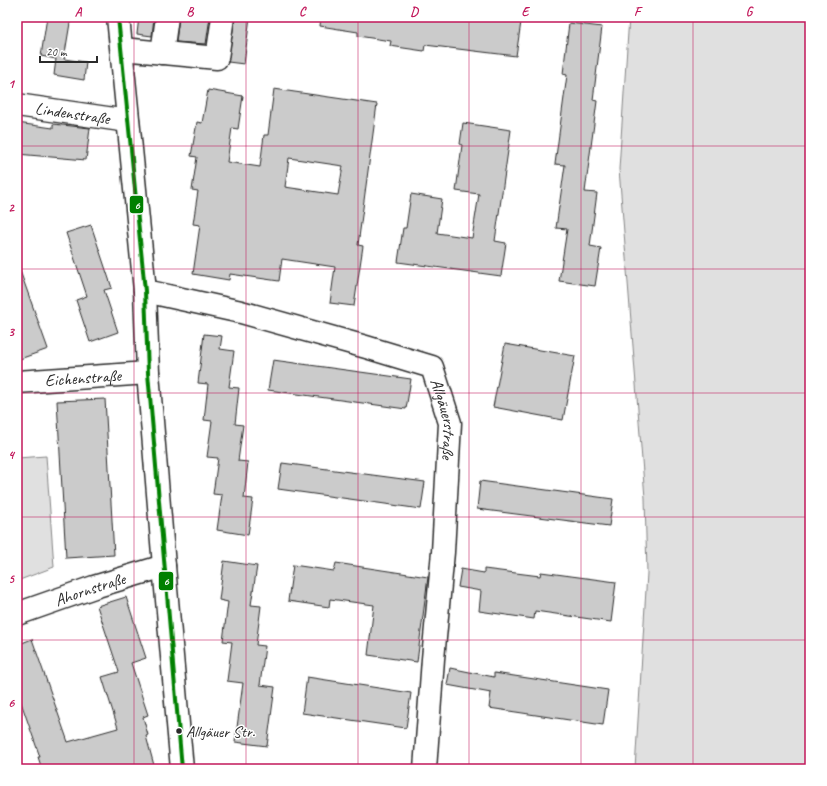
<svg xmlns="http://www.w3.org/2000/svg" width="827" height="786" font-family="Caveat,sans-serif">
  <style>
    .green { fill: #e0e0e0; stroke: #868686 }
    .building { fill: #cbcbcb; stroke: #2b2b2b; fill-rule: evenodd }
    .lines { fill: none; stroke-linecap: round; stroke-linejoin: round }
    .minor-casing { stroke: #2b2b2b; stroke-width: 25 }
    .minor { stroke: #fff; stroke-width: 22 }
    .bus-1-casing { stroke: #fff; stroke-width: 7 }
    .bus-1 { stroke: #008000; stroke-width: 4 }
    .grid { fill: none; stroke: #c2185b; stroke-width: 1; stroke-opacity: 0.55 }
    .bus-dot { fill: #2b2b2b; stroke: #fff; stroke-width: 1.5 }
    .labels { text-anchor: middle; stroke-width: 3; stroke-linejoin: round; paint-order: stroke }
    .bus-label { font-size: 16px; fill: #2b2b2b; stroke: #fff; text-anchor: start }
    .street-label { font-size: 17px; fill: #2b2b2b; stroke: #fff }
    .line-badge { stroke: #fff; stroke-width: 1.5 }
    .badge-label { font-size: 11px; text-anchor: middle; font-weight: bold; fill: #fff }
    .neatline { fill: none; stroke: #c2185b; stroke-width: 1.5 }
    .grid-label { font-size: 13px; text-anchor: middle; font-weight: bold; fill: #c2185b }
  </style>
  <rect width="100%" height="100%" fill="#fff"/>
  <filter id="ink" filterUnits="userSpaceOnUse"><feTurbulence type="fractalNoise" baseFrequency=".025" numOctaves="2"/><feDisplacementMap in="SourceGraphic" scale="8" xChannelSelector="R" yChannelSelector="G"/><feConvolveMatrix kernelMatrix="1 2 1 2 8 2 1 2 1" color-interpolation-filters="sRGB"/></filter>
  <g filter="url(#ink)">
    <path class="green" d="M629 17H810V62L808 73 810 76V769H635L647 573 645 498 619 169Z
      M46 456 54 567 17 581V458Z"/>
    <path class="building" d="M47 17H71L64 59 86 62 84 80 54 75 56 59 41 56Z
      M139 17H154L152 36 137 34Z
      M179 17H210L206 44 176 42Z
      M235 17H250L244 64 228 62Z
      M321 17H486L521 22 516 56 425 45 424 51 390 46 391 41 358 36V32L320 26Z
      M569 23 602 27 593 100 597 101 585 192 597 193 590 246 601 248 595 286 559 281 567 229 556 228 565 165 555 164 567 75 563 74Z
      M274 89 377 104 358 245 363 246 354 306 330 303 335 267 282 259 279 281 230 274 229 280 193 274 200 225 193 224 198 191 192 190 197 157 191 156 197 122 202 123 208 90 243 96 238 129 232 128 227 162 260 167 264 135H268ZM289 158 343 166 338 195 285 187Z
      M17 123 53 128V124L90 128 86 160 17 154Z
      M463 123 511 130 495 241 506 243 501 276 398 262 403 228H406L411 194 442 199 437 233 472 238 479 194 456 191 462 145 460 144Z
      M91 225 112 288 104 290 118 332 90 342 76 300 87 296 66 233Z
      M19 268 48 349 17 360V269Z
      M204 334 222 336 220 349 234 351 229 387 239 388 235 424 243 425 238 461 248 462 244 498 253 499 248 535 217 530 222 495 213 494 218 458 207 457 212 421 204 420 208 384 198 383Z
      M505 344 575 356 563 420 493 407Z
      M273 360 411 379 406 409 268 390Z
      M105 399 114 555 66 558 57 401Z
      M282 463 425 482 421 509 278 489Z
      M480 481 613 499 609 526 477 509Z
      M224 561 257 566 251 605 261 606 256 645 265 646 260 685 275 687 267 746 235 742 243 683 227 681 232 642 223 641 228 602 219 600Z
      M336 563 428 577 417 662 368 655 374 605 330 599 329 607 288 601 293 565 334 571Z
      M461 569 484 573V569L540 576 541 572 616 582 611 622 535 611 534 619 479 611 481 591 458 587Z
      M126 597 146 658 131 663 148 715 143 717 148 735 146 736 155 769H42L38 757H40L17 691V645L32 639 68 742 118 728 102 677 119 672 97 606Z
      M450 668 494 677V673L608 690 603 725 489 708 491 693 447 685Z
      M307 677 411 693 406 728 302 713Z"/>
    <g class="lines">
      <g class="minor-casing">
        <g id="minor">
          <path d="M118 17 145 291 148 373 164 566 182 769"/>
          <path d="M122 49 217 58 223 17"/>
          <path d="M162 53 167 17"/>
          <path id="s1" d="M17 105 128 121"/>
          <path id="s2" d="M145 291 241 312 366 347 432 367 450 423 443 552 433 659 425 769"/>
          <path id="s3" d="M17 382 148 373"/>
          <path id="s4" d="M17 614 94 587 164 566"/>
        </g>
      </g>
      <use href="#minor" class="minor"/>
      <g class="bus-1-casing">
        <path id="bus-1" d="M118 17 145 291 148 373 182 769"/>
      </g>
      <use href="#bus-1" class="bus-1"/>
    </g>
  </g>
  <path class="grid" d="M134 17V769M246 17V769M358 17V769M469 17V769M581 17V769M693 17V769M17 146H810M17 269H810M17 393H810M17 517H810M17 640H810"/>
  <circle class="bus-dot" cx="179" cy="731" r="3.5"/>
  <g class="labels">
    <g class="bus-label">
      <text x="186" y="737">Allgäuer Str.</text>
    </g>
    <g class="street-label">
      <text dy="6" stroke="none"><textPath href="#s1" startOffset="56">Lindenstraße</textPath></text>
      <text dy="6" stroke="none"><textPath href="#s3" startOffset="66">Eichenstraße</textPath></text>
      <text dy="6" stroke="none"><textPath href="#s2" startOffset="351">Allgäuerstraße</textPath></text>
      <text dy="6" stroke="none"><textPath href="#s4" startOffset="77">Ahornstraße</textPath></text>
    </g>
  </g>
  <g class="line-badge">
    <rect x="129" y="195" width="15" height="19" rx="4" fill="#008000"/>
    <rect x="158" y="571" width="16" height="20" rx="4" fill="#008000"/>
  </g>
  <g class="badge-label">
    <text x="137" y="209">6</text>
    <text x="166" y="585">6</text>
  </g>
  <rect width="827" height="786" fill="none" stroke="#fff" stroke-width="44"/>
  <path d="M40 56v6h57v-6" fill="none" stroke="#2b2b2b" stroke-width="2"/>
  <text x="46" y="56" font-size="12" fill="#2b2b2b" stroke="#ffffff" stroke-width="3" paint-order="stroke">20 m</text>
  <rect x="22" y="22" width="783" height="742" class="neatline"/>
  <g class="grid-label">
    <text x="78" y="16">A</text>
    <text x="190" y="16">B</text>
    <text x="302" y="16">C</text>
    <text x="414" y="16">D</text>
    <text x="525" y="16">E</text>
    <text x="637" y="16">F</text>
    <text x="749" y="16">G</text>
    <text x="11" y="88">1</text>
    <text x="11" y="212">2</text>
    <text x="11" y="336">3</text>
    <text x="11" y="459">4</text>
    <text x="11" y="583">5</text>
    <text x="11" y="707">6</text>
  </g>
</svg>
